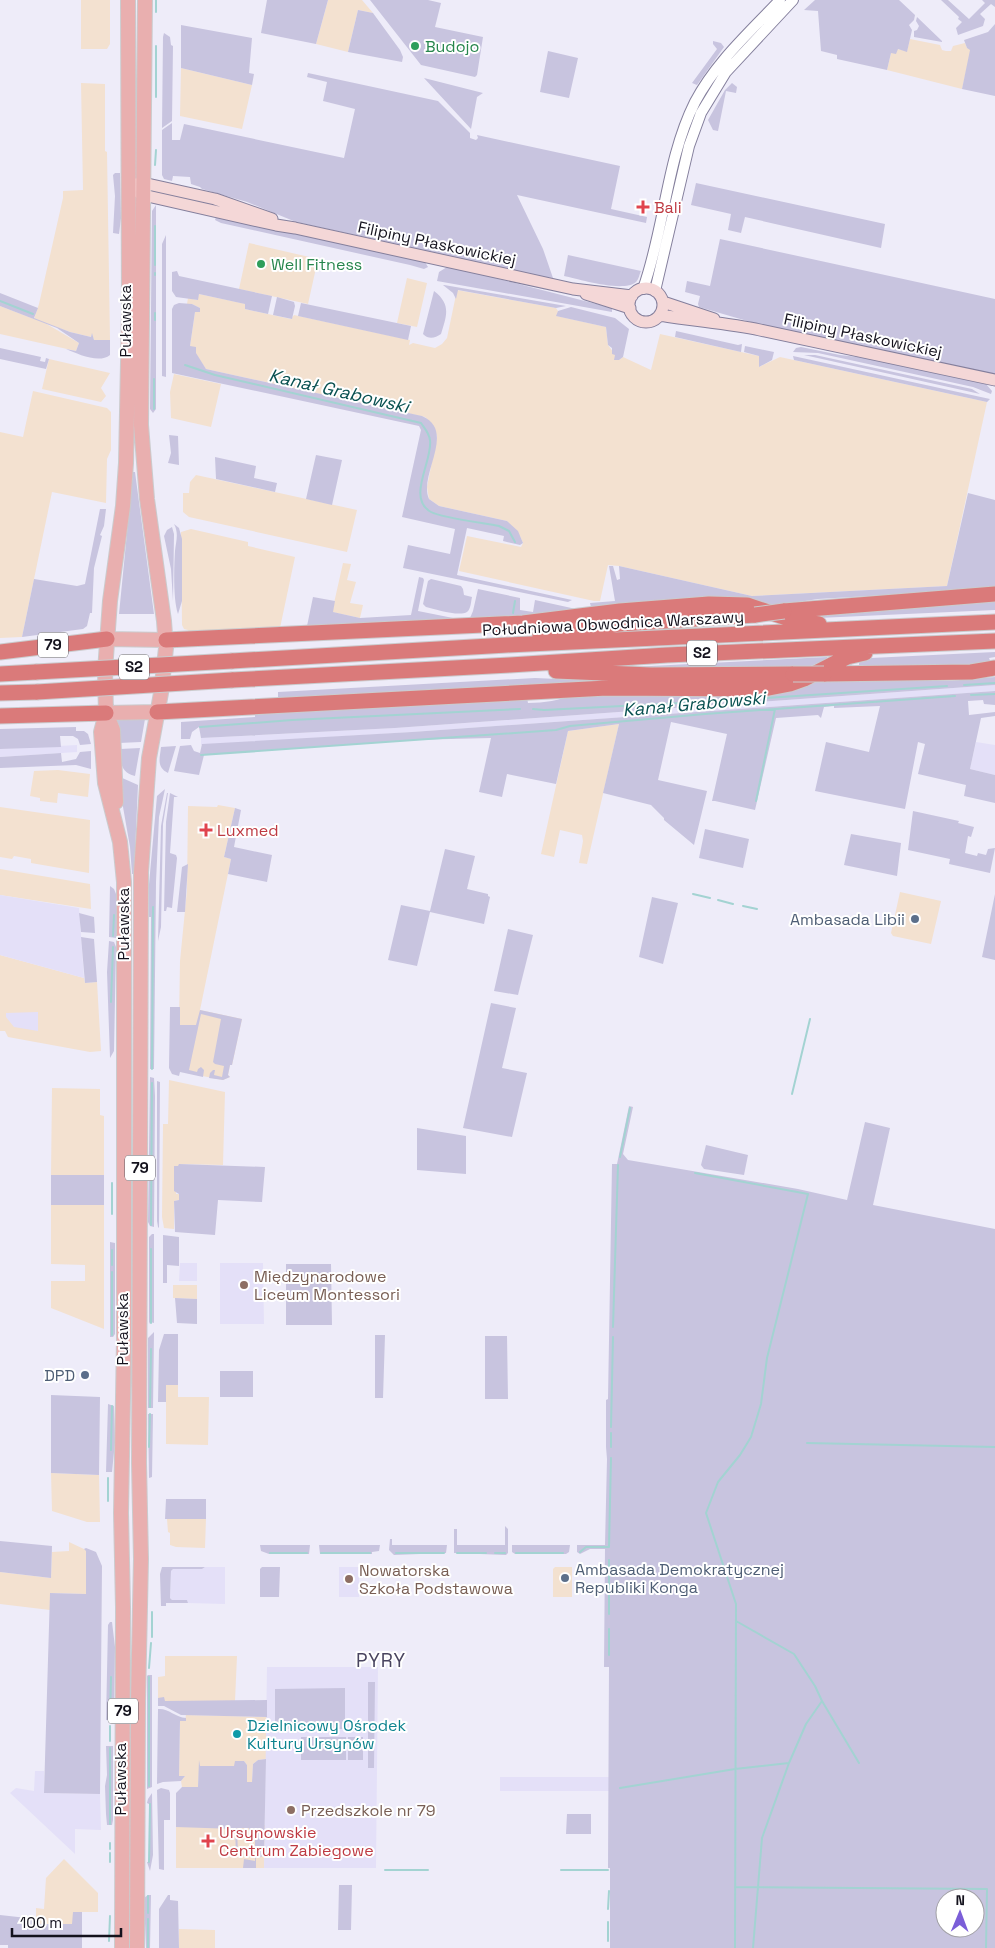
<svg xmlns="http://www.w3.org/2000/svg" width="995" height="1948" font-family="'Space Grotesk',sans-serif">
  <style>
    .commercial { fill: #f3e1d0 }
    .built { fill: #e4e0f8 }
    .green { fill: #c8c4df; fill-rule: evenodd }
    .lines { fill: none; stroke-linecap: round; stroke-linejoin: round }
    .stream { stroke: #a3d3d2; stroke-width: 2 }
    .tertiary-casing { stroke: #847f9c; stroke-width: 12 }
    .secondary-casing { stroke: #847f9c; stroke-width: 13 }
    .primary-casing { stroke: #cbcbcd; stroke-width: 16 }
    .motorway-casing { stroke: #cbcbcd; stroke-width: 17 }
    .tertiary { stroke: #fff; stroke-width: 10 }
    .secondary { stroke: #f4d7d7; stroke-width: 11 }
    .primary { stroke: #e9afaf; stroke-width: 14 }
    .motorway { stroke: #da7a7a; stroke-width: 15 }
    .motorway-bridge-casing { stroke: #cbcbcd; stroke-width: 17; stroke-linecap: butt }
    .motorway-bridge { stroke: #da7a7a; stroke-width: 15 }
    .leisure-dot { fill: #2e9e5b; stroke: #fff; stroke-width: 2 }
    .health-dot { fill: #e0444e; stroke: #fff; stroke-width: 2 }
    .service-dot { fill: #5c6f8a; stroke: #fff; stroke-width: 2 }
    .education-dot { fill: #8d6e63; stroke: #fff; stroke-width: 2 }
    .culture-dot { fill: #0f9aa8; stroke: #fff; stroke-width: 2 }
    .labels { text-anchor: middle; stroke-width: 4; stroke-linejoin: round; paint-order: stroke }
    .shield { fill: #fff; stroke: #5a5961; stroke-width: 1 }
    .shield-label { font-size: 15px; font-weight: bold; fill: #14121d }
    .leisure-label { font-size: 16px; fill: #27864d; stroke: #fff; text-anchor: start }
    .health-label { font-size: 16px; fill: #be3a42; stroke: #fff; text-anchor: start }
    .street-label { font-size: 16px; fill: #14121d; stroke: #fff }
    .service-label { font-size: 16px; fill: #4e5e75; stroke: #fff; text-anchor: end }
    .education-label { font-size: 16px; fill: #785e54; stroke: #fff; text-anchor: start }
    .culture-label { font-size: 16px; fill: #0d838f; stroke: #fff; text-anchor: start }
    .water-label { font-size: 18px; font-style: italic; fill: #095151; stroke: #fff }
    .quarter-label { font-size: 19px; letter-spacing: 1px; fill: #49445f; stroke: #fff }
  </style>
  <rect width="100%" height="100%" fill="#eeecf9"/>
  <path class="commercial" d="M81 0H110V44L107 49H81Z
    M328 0H362L373 13 358 10 348 52 316 44Z
    M910 39 940 45 942 50 946 51H951L953 46 965 43 967 48 971 49 962 89 887 70 891 53 897 49 907 51Z
    M181 68 252 85 242 129 180 116Z
    M81 83 105 84V151L107 152 110 340H94L92 334 91 337 70 332 45 323 79 343 76 351 0 334V306L34 319 39 304 63 198V191L83 190Z
    M249 243 318 259 308 304 239 289Z
    M407 278 427 283 417 327 397 323Z
    M457 290 556 308 558 311 557 316 606 327 608 345 619 360 623 357 651 370 660 334 759 356V367L780 357 987 402 947 586 752 596 619 566 608 565 600 601H594L459 571 467 536 521 547 523 543 520 536 507 521 439 506 429 499 427 487 437 436 432 424 425 417 206 369 190 346 195 312H200V308L192 304H187L188 298 197 300 199 294 246 304 245 309 291 319 294 315 410 340 409 345 413 343 435 348 442 344 447 338Z
    M49 359 110 373 101 388 106 396 101 402 42 389Z
    M174 374 221 384 211 427 171 418 170 392Z
    M33 391 107 408 111 412V450L107 459 106 503 52 492 22 637 0 638V432L23 437Z
    M196 475 357 510 347 552 189 517 183 512V493H189L190 482Z
    M191 529 248 542V546L295 557 280 628 190 634 188 630 184 629 182 625 181 532Z
    M343 563 351 564 347 580 356 582 350 603 363 605 360 618 332 612Z
    M619 724 587 864 579 863 583 841 582 835 560 830 554 857 541 854 568 731Z
    M58 770 90 774 88 797 58 793 57 803 40 801V798L30 796 34 771Z
    M218 805 235 808 224 857 231 859 200 1010 242 1019 232 1065H230L228 1075 230 1077 223 1080 187 1073 196 1025H179L180 961 187 890 188 806 217 807Z
    M0 807 90 820 89 873 31 863V859L14 856 12 859 0 857Z
    M0 869 90 884 91 909 0 895Z
    M900 892 941 901 931 944 893 936 891 933Z
    M0 955 84 978 85 983 97 982 101 1051 90 1052 8 1037 5 1031H0Z
    M169 1080 225 1092 223 1165 179 1164 176 1194H179V1200L174 1201V1229L164 1228 162 1217 163 1124H168Z
    M52 1088 100 1089V1115L104 1116V1175H51Z
    M51 1205H104V1329L51 1308V1281H85V1265L51 1264Z
    M173 1285H197V1299L173 1298Z
    M166 1384 178 1385V1397H209L208 1445 166 1444Z
    M51 1473 99 1475 100 1522H87L52 1511Z
    M167 1519H206L205 1548 176 1547 170 1545V1533L168 1532Z
    M69 1542 86 1550V1594L51 1593 50 1610 0 1604V1572L51 1578 52 1552 69 1551Z
    M555 1567H572V1597H553V1569Z
    M165 1656H237L235 1701H164V1698H158V1677L165 1676Z
    M186 1715 267 1717 266 1759 258 1760 253 1764 252 1782H247V1765L244 1761H241L235 1766H199L200 1760 198 1787H182L181 1781 185 1776H179L180 1720H185Z
    M176 1824 265 1825 264 1868H176Z
    M64 1859 98 1893V1912H73V1924H36V1908L44 1909 46 1878Z
    M179 1929 215 1930V1948H179Z"/>
  <path class="built" d="M995 685V691L412 732 201 745V738L395 728Z
    M976 742 995 745V775L970 769Z
    M77 745V752L0 757V749Z
    M0 895 79 908 84 978 0 955Z
    M38 1012V1031L14 1027 6 1017V1013Z
    M180 1263H197V1281H179Z
    M220 1263H263L264 1324H220Z
    M205 1567H225V1604L188 1603 187 1600H172L170 1598 171 1571 173 1569H202Z
    M339 1567H359V1597H339Z
    M267 1667H378L376 1868H264Z
    M35 1771H44V1793L100 1794 101 1830 75 1829V1854L10 1793 16 1788 34 1791Z
    M500 1777H609V1791H500Z"/>
  <path class="green" d="M267 0H328L316 44 261 33Z
    M370 0H428L441 3 435 27 483 37 477 75 475 77 421 65Z
    M815 0H899L915 15 914 20 909 25 912 30 907 52 898 49 896 54 891 53 887 70 837 59V55L821 51 818 11 804 10Z
    M941 0H948L969 19 985 3 982 0H995V7L991 4 980 14 985 19 983 26 958 35 956 28 962 22 958 19 959 17Z
    M358 10 373 13 400 50 403 57 402 62 348 52Z
    M917 17 942 41V42L914 37V31L917 30 919 26 916 21Z
    M995 24V96L962 89 970 50 967 48 964 40 988 32Z
    M181 25 252 38 249 73 254 74 252 85 181 68Z
    M164 33 170 37 171 45 173 46 172 121 162 128 163 37Z
    M713 41 721 43 724 47 697 85 692 83 717 49 713 44Z
    M548 51 578 58 569 98 540 92Z
    M308 73 438 101 470 133V138L476 140 478 138 477 135 620 166 611 209 647 217 646 223 517 195 543 249 553 278 545 277 296 222 247 202 202 189 200 187 191 184 190 177 173 176 172 181 164 179 162 175V130L172 123V140H180L184 124 344 158 355 109 323 101 327 82 307 77Z
    M424 78 483 93 477 97 471 129Z
    M732 83 737 87 736 93 726 91 718 131 713 130 708 120 725 90Z
    M115 173H120L121 218 119 234 113 233 115 196 113 175Z
    M696 183 885 224 881 248 745 217 741 233 728 230 731 214 691 205Z
    M156 205V409L153 413 150 409 152 211Z
    M216 217 425 262 428 267 424 269 410 265 221 223 215 220Z
    M166 235V377L162 376V244Z
    M720 239 995 299V376L761 325 699 307 698 304 700 296 685 292 687 281 710 286Z
    M568 255 641 271C639 275 639 279 636 282 623 293 579 279 564 276Z
    M447 267 464 270 612 308V312L437 281 439 272Z
    M177 271 179 276 272 296 268 314 245 309V304L199 294 198 300 176 297 172 291V272Z
    M443 285H444L566 306 556 308 458 290 456 299 453 293Z
    M434 291C451 304 447 315 441 334 435 338 429 340 423 334Z
    M0 293 38 308 34 318 70 332 91 337 92 333 94 340H110V355C99 364 78 354 66 349L76 351 79 343 57 328 0 306Z
    M277 297 294 302 295 306 292 319 273 315Z
    M179 303 192 304 200 308V312H195L190 346 196 347V353L206 369 422 416C457 431 418 475 429 499L439 506 507 521 518 531 523 543 520 545 503 541 504 536 467 528 457 575 572 600 568 602 403 568 408 545 450 554 455 529 402 517 421 430 419 426 172 373V309L174 305Z
    M301 303 411 326 408 340 298 316Z
    M571 307 615 318 629 329 623 357 619 360H614L615 355 612 354V348L608 345 606 327 556 316 558 311Z
    M676 331 738 345 742 344 741 352 675 337Z
    M745 346 774 352 772 360 759 367V356L744 352Z
    M801 347 840 355 866 358 986 384 992 391 991 394 973 387 818 353 793 352 796 348Z
    M0 348 41 357 40 361 45 362 46 358 49 359 46 369 0 359Z
    M804 355H815L972 389 980 394Z
    M793 356 990 399 987 402 794 360Z
    M169 435 178 436 179 465 168 463 171 453Z
    M316 455 342 460 332 505 306 499Z
    M215 457 256 466 254 478 277 483 275 492 216 479Z
    M133 472H135L154 614H119Z
    M968 493 995 500V587L971 590 818 599 772 606 280 628 281 627 307 626 313 597 335 601 333 612 360 618 411 615 419 577 423 578 424 580 418 611 458 619 470 618 473 611 478 589 520 598V610L533 612 535 600 576 609 591 607 590 603 615 601 609 566H613L617 580 620 579 619 566 752 596 947 586Z
    M100 509H106L104 526 100 535 102 536 94 568 92 613H90L87 626 83 629 22 637 34 579 77 586 85 584Z
    M174 524 179 528 182 539V601L178 614C173 599 174 568 175 551 176 541 179 533 174 524Z
    M172 527 174 534 173 601 171 569 164 536 167 530Z
    M431 579 461 586 463 589 464 595 472 597C471 601 471 609 467 612 459 617 435 609 426 607L423 604 428 581Z
    M995 600V610L818 618 802 616Z
    M995 652V657L989 658 991 663 984 664 859 668V662L852 663 851 667H836L871 658Z
    M827 657 828 659 806 668H612Z
    M995 677V685L395 728 201 738 199 727 192 732 190 739H181V722L255 717V713L527 698 528 703C545 703 559 700 574 695L812 681H949Z
    M535 678 627 682 461 688 278 698V692Z
    M995 691V705L984 704 983 700 968 701 969 715 995 712V716L981 718 970 769 995 775V803L964 796 966 785 918 774 925 744 918 742 905 809 815 791 826 742 869 752 880 706 834 708V706L824 707 821 718 818 715 776 718 755 810 715 801H712L727 734 671 722 658 780 707 791 694 845 664 820V818L651 805 603 793 619 724 568 731 556 784 507 774 502 797 479 792 491 738 411 740 204 755 199 775 174 771 180 746 191 745 194 751 200 753 202 744 412 732Z
    M116 719H145L141 742 119 743Z
    M76 727V731H84L88 734 91 744 80 745 78 739 73 736H60L61 747 0 749V729Z
    M176 746 168 773C156 767 160 758 161 747Z
    M140 748 135 776C120 772 121 763 120 749Z
    M91 751V769L76 765 0 768V757L61 753 62 762 76 759 80 752Z
    M120 777 138 785 134 874H132L130 847 119 784Z
    M165 789 159 817 156 882 154 1069H150L151 917H149V884L157 796Z
    M167 793H168L163 824 161 927 158 941 161 826Z
    M170 793 178 797H174L170 853 176 855 177 858 172 908 167 907 166 911H164L166 822Z
    M235 808 241 810 234 847 272 855 267 882 228 874 231 859 224 857Z
    M913 811 959 821 958 823 974 827 971 837 968 836 965 853 977 856 978 853 986 855 988 849 995 848 990 873 949 864 950 859 908 850Z
    M705 829 749 839 743 868 699 858Z
    M851 834 901 843 897 876 844 865Z
    M445 849 475 856 467 889 488 894V896L490 897 484 924 430 912 417 966 388 960 401 905 430 911Z
    M188 864 185 912H177L182 867Z
    M110 886 114 889 116 894V938L109 937Z
    M995 894V960L982 957Z
    M652 897 678 903 663 964 639 957Z
    M79 913 94 917 95 933 81 932Z
    M508 929 533 935 518 995 494 991Z
    M81 937 94 939 97 982 85 983Z
    M109 941 114 942 116 947 114 1051 110 1058 107 972Z
    M491 1003 516 1008 502 1068 527 1073 512 1137 463 1128Z
    M170 1007H180V1025H196L200 1010 242 1019 232 1065H230L228 1075 230 1077 223 1080 209 1078 210 1073 213 1070H215L214 1075 222 1077 224 1066 215 1064 213 1062 221 1019 201 1014 189 1070 197 1072 198 1069 201 1067 204 1070 203 1077 180 1072 179 1076 172 1074 169 1068Z
    M150 1077 154 1078 155 1096 154 1227 150 1226 148 1222Z
    M157 1081 160 1082 159 1228 158 1227 157 1221Z
    M629 1106 633 1107 623 1154 628 1160 798 1189 847 1200 865 1122 890 1128 873 1205 995 1229V1948H610V1868H608L609 1667H604L605 1549H590L580 1554 577 1552V1545H605L607 1459 606 1447V1400L608 1399 612 1164H617ZM945 1898H975V1928H945Z
    M417 1128 466 1136V1174L417 1170Z
    M706 1145 748 1155 744 1175 704 1169 701 1165Z
    M179 1164 265 1167 262 1202 218 1200 215 1235 175 1232 174 1201 179 1200V1194L174 1191V1166H178Z
    M51 1175H104V1205H51Z
    M152 1234H154V1323L150 1322 149 1324V1237Z
    M163 1235 179 1237V1266L167 1265V1283H163Z
    M110 1242 115 1243V1334L113 1337H110Z
    M286 1264H331L332 1325H286Z
    M175 1298 197 1299V1324L177 1323Z
    M154 1332 153 1408H148V1338Z
    M164 1334H178V1385H166V1402H158L159 1350Z
    M375 1335H385L383 1398H375Z
    M485 1336H507L508 1399H485Z
    M220 1371H253V1397H220Z
    M51 1395 100 1397 99 1475 51 1473Z
    M108 1404 114 1406 115 1442 112 1472H106Z
    M148 1414H153L152 1477 149 1478Z
    M166 1499H206V1519H165Z
    M505 1526 508 1529V1553L506 1555 454 1553V1529H457V1545H505Z
    M390 1539H392V1545H447L446 1553 394 1555 389 1550Z
    M0 1541 52 1546 51 1578 0 1572Z
    M260 1545H310L309 1554H269L261 1551Z
    M319 1545H380L379 1551 372 1552V1554H320Z
    M512 1545H570L569 1552 566 1554H515L512 1552Z
    M86 1548 96 1552 102 1566 100 1794 44 1793 50 1593 86 1594V1551L84 1549Z
    M162 1567H205L202 1569H173L171 1571 170 1598 172 1600H187L188 1603H166V1606H161L160 1574Z
    M262 1567H280L279 1597H260V1569Z
    M110 1622H112L115 1647 114 1720H106L108 1625Z
    M148 1675H152V1787L147 1789V1676Z
    M368 1682H375L374 1768H368Z
    M345 1688V1729H275V1689Z
    M164 1697 165 1701 267 1700V1717L181 1715 164 1706H158V1698Z
    M158 1709C168 1708 175 1717 186 1718V1721H180L179 1776H185L181 1781 163 1782 157 1784Z
    M301 1737H346V1760H301Z
    M348 1737H363V1760H348Z
    M106 1746H113V1820L112 1825H107L106 1814 105 1786 107 1775Z
    M266 1759 264 1856 256 1858V1868H243L244 1859 255 1861V1832L249 1831V1828H237L238 1854H236L235 1829 176 1827V1793L182 1787H198L199 1760 200 1766H234L235 1761H244L247 1765V1782H252L253 1764 258 1760Z
    M161 1788 169 1790 170 1793V1820H164V1870L159 1869 157 1790Z
    M152 1793 153 1855 150 1871 147 1862H149V1804L147 1803 148 1799Z
    M567 1814H591V1834H566Z
    M339 1885H352L351 1930H338Z
    M148 1895H151L150 1948H146L144 1898Z
    M168 1895H170V1900L178 1901 179 1948H159V1909Z
    M73 1912H82V1948H96H8V1945H0V1915L36 1919V1924H72Z"/>
  <g class="lines">
    <path class="stream" d="M156 12V0
      M156 46V97
      M155 165 156 150
      M155 226V265
      M155 273V275
      M0 301 33 314
      M155 313V320
      M185 365 215 375 421 423C425 429 429 433 430 440 433 461 406 498 431 512 442 518 484 523 499 526L509 531 515 542
      M154 409V379
      M513 613 515 601
      M964 685 995 683
      M971 695 995 694
      M533 709 544 710 720 701 947 686
      M200 727 292 720 520 709
      M201 755 556 730 570 726 705 714 955 696
      M756 801 775 709
      M693 894 710 898
      M718 900 733 904
      M743 906 757 909
      M113 936 114 915
      M111 1002 113 947
      M152 1069 153 907
      M792 1094 810 1019
      M620 1157 630 1108
      M695 1173 808 1194 767 1358 761 1404 751 1437 740 1455 718 1482 706 1513 736 1604 735 1948
      M112 1183V1214
      M151 1225 152 1083
      M112 1265V1250
      M151 1323V1249
      M613 1327 618 1165
      M112 1335V1272
      M150 1407 151 1349
      M611 1427 613 1337
      M807 1443 995 1447
      M149 1447 150 1414
      M611 1447V1433
      M111 1450 112 1406
      M108 1501V1478
      M580 1552 586 1547H609L611 1458
      M270 1553H307
      M321 1553H370
      M396 1553H444
      M457 1553H486
      M495 1553H505
      M516 1553H563
      M609 1560V1614
      M152 1637V1612
      M609 1655V1629
      M149 1668 151 1643
      M822 1701 859 1763
      M110 1719 111 1677
      M110 1741V1726
      M149 1786V1677
      M620 1788 735 1769 789 1763 806 1724 822 1701 815 1686 794 1654 736 1621
      M110 1824V1748
      M110 1849V1843
      M110 1853V1862
      M149 1862 150 1804
      M385 1870H428
      M561 1870H608
      M735 1887 987 1889 986 1948
      M148 1896V1913
      M608 1909 609 1891
      M109 1941 110 1916
      M608 1941V1922
      M148 1948V1919
      M753 1948 762 1838 789 1763"/>
    <g class="tertiary-casing">
      <path id="tertiary" d="M643 289C665 228 666 160 695 102 716 62 750 32 780 0
        M655 291 689 146 701 113 726 72 793 0"/>
    </g>
    <g class="secondary-casing">
      <path id="secondary" d="M136 184 143 183 215 199 272 219
        M136 191 143 195 276 225 295 228 573 289 632 296
        M629 305a17 17 0 1 1 34 0a17 17 0 1 1-34 0Z
        M586 294 630 308
        M663 302 714 319
        M660 315C694 321 727 323 760 330L995 380"/>
    </g>
    <g class="primary-casing">
      <path id="primary" d="M107 639 166 640
        M106 713 113 730 116 802
        M106 713 157 712
        M122 1948 123 1607 121 1513 124 1340V882L120 842 105 783 101 732 106 713 105 671 110 601 123 506 126 463 129 312 128 0
        M137 1948 138 1701 141 1559 139 1463 141 872 149 758 161 693 166 648 164 621 147 499 141 425 145 0"/>
    </g>
    <g class="motorway-casing">
      <path id="motorway" d="M784 611 995 594
        M540 636 619 624 755 615
        M166 640 523 623 620 611 709 604 747 605 793 620 819 624
        M0 652 107 639
        M232 661 507 645 995 622
        M556 671 651 675 793 674
        M0 674 36 672
        M824 674 971 672 995 668
        M232 680 510 665 667 655 995 641
        M0 693 37 692
        M157 712 607 688 764 689 790 684 804 679 847 657 865 653
        M0 716 106 713"/>
    </g>
    <use href="#tertiary" class="tertiary"/>
    <use href="#secondary" class="secondary"/>
    <use href="#primary" class="primary"/>
    <use href="#motorway" class="motorway"/>
    <g class="motorway-bridge-casing">
      <path id="motorway-bridge" d="M755 615 784 611
        M36 672 232 661
        M793 674H824
        M37 692 232 680"/>
    </g>
    <use href="#motorway-bridge" class="motorway-bridge"/>
  </g>
  <g class="leisure-dot">
    <circle cx="415" cy="46" r="5"/>
    <circle cx="261" cy="264" r="5"/>
  </g>
  <g class="health-dot">
    <path d="M640.5 199.5h5v5h5v5h-5v5h-5v-5h-5v-5h5z"/>
    <path d="M203.5 822.5h5v5h5v5h-5v5h-5v-5h-5v-5h5z"/>
    <path d="M205.5 1833.5h5v5h5v5h-5v5h-5v-5h-5v-5h5z"/>
  </g>
  <g class="service-dot">
    <circle cx="915" cy="919" r="5"/>
    <circle cx="85" cy="1375" r="5"/>
    <circle cx="565" cy="1578" r="5"/>
  </g>
  <g class="education-dot">
    <circle cx="244" cy="1285" r="5"/>
    <circle cx="349" cy="1579" r="5"/>
    <circle cx="291" cy="1810" r="5"/>
  </g>
  <circle class="culture-dot" cx="237" cy="1734" r="5"/>
  <g class="labels">
    <g class="shield">
      <rect x="38" y="632.5" width="30" height="25" rx="4"/>
      <rect x="687" y="640.5" width="30" height="25" rx="4"/>
      <rect x="119" y="654.5" width="30" height="25" rx="4"/>
      <rect x="125" y="1155.5" width="30" height="25" rx="4"/>
      <rect x="108" y="1698.5" width="30" height="25" rx="4"/>
    </g>
    <g class="shield-label">
      <text x="53" y="650">79</text>
      <text x="702" y="658">S2</text>
      <text x="134" y="672">S2</text>
      <text x="140" y="1173">79</text>
      <text x="123" y="1716">79</text>
    </g>
    <g class="leisure-label">
      <text x="425" y="52">Budojo</text>
      <text x="271" y="270">Well Fitness</text>
    </g>
    <g class="health-label">
      <text x="654" y="213">Bali</text>
      <text x="217" y="836">Luxmed</text>
      <text x="219" y="1838">Ursynowskie<tspan x="219" dy="18">Centrum Zabiegowe</tspan></text>
    </g>
    <g class="street-label">
      <text transform="translate(437 243) rotate(12)" y="6">Filipiny Płaskowickiej</text>
      <text transform="translate(125 321) rotate(-90)" y="6">Puławska</text>
      <text transform="translate(863 335) rotate(12)" y="6">Filipiny Płaskowickiej</text>
      <text transform="translate(613 623) rotate(-3)" y="6">Południowa Obwodnica Warszawy</text>
      <text transform="translate(123 924) rotate(-90)" y="6">Puławska</text>
      <text transform="translate(122 1329) rotate(-90)" y="6">Puławska</text>
      <text transform="translate(120 1779) rotate(-90)" y="6">Puławska</text>
    </g>
    <g class="service-label">
      <text x="905" y="925">Ambasada Libii</text>
      <text x="75" y="1381">DPD</text>
      <text x="575" y="1575" text-anchor="start">Ambasada Demokratycznej<tspan x="575" dy="18">Republiki Konga</tspan></text>
    </g>
    <g class="education-label">
      <text x="254" y="1282">Międzynarodowe<tspan x="254" dy="18">Liceum Montessori</tspan></text>
      <text x="359" y="1576">Nowatorska<tspan x="359" dy="18">Szkoła Podstawowa</tspan></text>
      <text x="301" y="1816">Przedszkole nr 79</text>
    </g>
    <g class="culture-label">
      <text x="247" y="1731">Dzielnicowy Ośrodek<tspan x="247" dy="18">Kultury Ursynów</tspan></text>
    </g>
    <g class="water-label">
      <text transform="translate(339 391) rotate(13)" y="6">Kanał Grabowski</text>
      <text transform="translate(694 704) rotate(-5)" y="6">Kanał Grabowski</text>
    </g>
    <g class="quarter-label">
      <text x="381" y="1667">PYRY</text>
    </g>
  </g>
  <g transform="translate(960 1913) rotate(1)"><circle r="24" fill="#ffffff" stroke="#a1a0a5"/>
  <path d="M0-4L9 19L0 12L-9 19Z" fill="#7b5ed8"/>
  <text y="-8" font-size="14" font-weight="bold" text-anchor="middle" fill="#14121d">N</text>
  </g>
  <path d="M12 1928v8h109v-8" fill="none" stroke="#14121d" stroke-width="2.5"/>
  <text x="20" y="1928" font-size="15" fill="#14121d" stroke="#ffffff" stroke-width="4" paint-order="stroke">100 m</text>
</svg>
